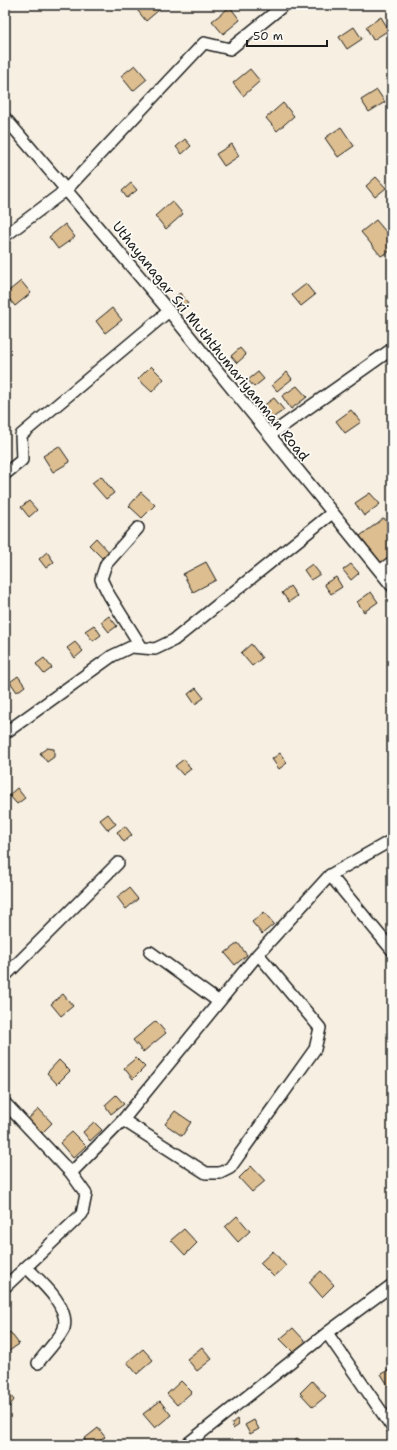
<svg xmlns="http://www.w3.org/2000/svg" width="397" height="1450" font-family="'Shantell Sans',sans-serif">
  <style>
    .building { fill: #ddbe90; stroke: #1c1c1c }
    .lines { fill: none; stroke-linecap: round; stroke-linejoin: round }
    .minor-casing { stroke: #1c1c1c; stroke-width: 14 }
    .minor { stroke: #fdfcf7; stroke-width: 11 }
    .labels { text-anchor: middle; stroke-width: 3.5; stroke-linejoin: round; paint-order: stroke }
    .street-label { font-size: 14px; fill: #1c1c1c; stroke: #fdfcf7 }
  </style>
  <rect width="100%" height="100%" fill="#f7f0e2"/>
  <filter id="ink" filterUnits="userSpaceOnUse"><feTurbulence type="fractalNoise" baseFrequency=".025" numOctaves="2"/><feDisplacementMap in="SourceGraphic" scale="8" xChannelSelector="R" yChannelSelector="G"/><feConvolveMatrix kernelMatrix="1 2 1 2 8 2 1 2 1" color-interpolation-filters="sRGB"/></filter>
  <g filter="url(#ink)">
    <path class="building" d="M135 5H157L160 9 146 21 134 6Z
      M230 7 240 20 223 34 212 21Z
      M381 17 389 30 373 40 366 27Z
      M354 27 362 39 347 49 339 37Z
      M135 65 147 79 133 91 121 76Z
      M250 69 260 81 243 96 233 83Z
      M377 90 385 102 369 112 361 100Z
      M283 103 294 116 277 131 266 118Z
      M341 127 354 146 338 157 325 138Z
      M185 139 191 146 182 154 176 147Z
      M232 144 239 156 224 166 216 154Z
      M376 177 386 188 375 197 366 186Z
      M131 183 137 190 127 198 122 191Z
      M172 201 183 214 166 229 155 216Z
      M376 220 392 239V250L381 256 361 232Z
      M65 224 75 237 58 249 49 237Z
      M21 281 31 293 15 306 5 294Z
      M306 284 315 295 301 306 292 295Z
      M180 293 188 303 179 311 170 301Z
      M112 308 122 320 105 333 96 321Z
      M240 348 246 355 237 363 231 356Z
      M151 366 164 379 152 392 138 379Z
      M258 372 264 379 254 387 248 380Z
      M287 372 292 379 277 391 272 385Z
      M297 386 307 397 291 409 282 396Z
      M274 398 284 410 268 421 259 409Z
      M351 410 361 422 345 433 336 421Z
      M59 446 70 462 53 472 43 456Z
      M101 476 114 493 106 499 92 483Z
      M141 492 155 505 142 518 129 506Z
      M370 493 380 504 364 516 355 503Z
      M29 501 37 510 29 517 21 507Z
      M384 518 392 529V557L382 564 360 536Z
      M96 538 109 552 102 558 89 545Z
      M47 552 54 562 46 568 39 559Z
      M206 562 216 580 193 592 183 574Z
      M312 564 320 574 311 580 304 570Z
      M351 564 359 573 351 580 343 570Z
      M336 577 342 587 331 594 324 584Z
      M290 586 297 596 289 602 282 593Z
      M371 592 378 602 364 612 357 602Z
      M109 616 117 626 109 632 101 622Z
      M94 625 101 635 93 641 85 631Z
      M75 642 83 651 75 658 67 648Z
      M251 644 262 658 252 666 241 653Z
      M44 658 52 668 44 674 36 664Z
      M392 667V676L388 671Z
      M18 676 25 686 17 692 10 682Z
      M196 688 204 698 195 704 188 694Z
      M47 748 54 749V757L47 762 40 753Z
      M280 753 287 763 279 769 272 759Z
      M184 759 191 769 183 775 175 766Z
      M17 788 25 798 17 804 9 795Z
      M108 814 116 824 108 830 100 820Z
      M125 826 132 835 124 842 117 832Z
      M129 888 138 899 126 909 117 897Z
      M264 912 274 924 262 934 252 922Z
      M238 943 247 955 235 965 225 953Z
      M63 994 73 1006 61 1016 51 1004Z
      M156 1021 166 1033 143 1052 133 1040Z
      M136 1058 145 1067 133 1079 124 1068Z
      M59 1060 70 1071 57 1084 47 1073Z
      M116 1095 124 1104 111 1114 105 1105Z
      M39 1109 52 1123 40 1135 27 1120Z
      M175 1111 191 1122 182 1136 165 1124Z
      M94 1122 102 1130 90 1141 83 1132Z
      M72 1132 86 1146 73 1158 60 1143Z
      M251 1166 265 1181 252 1192 239 1178Z
      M237 1216 250 1231 238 1242 225 1227Z
      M184 1229 197 1243 185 1255 171 1240Z
      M273 1251 286 1266 274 1277 260 1263Z
      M321 1271 334 1285 322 1297 309 1282Z
      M293 1328 306 1342 294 1353 280 1339Z
      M10 1332 19 1344 5 1354V1336Z
      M202 1347 212 1359 197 1371 187 1359Z
      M143 1349 153 1360 137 1374 127 1362Z
      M392 1368V1390H391L381 1374Z
      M181 1381 192 1392 177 1405 167 1394Z
      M312 1381 326 1396 313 1407 300 1393Z
      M5 1389 14 1400 5 1412Z
      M160 1401 171 1415 155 1428 143 1414Z
      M237 1419 239 1425 233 1429 232 1423Z
      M254 1420 259 1429 250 1434 245 1425Z
      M98 1428 105 1437 95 1445H88L84 1439Z
      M298 1438 304 1445H290Z"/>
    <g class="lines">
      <g class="minor-casing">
        <path id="minor" d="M5 118 169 311 392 586
          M5 236 66 190 204 43 230 49 284 5
          M270 435 392 349
          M5 474 22 460 21 435 169 311
          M138 528 106 564 101 579 109 595 142 648
          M380 571 392 562
          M5 733 112 656 131 647 155 649 174 640 332 513
          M330 875 392 950
          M150 952 219 1002
          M5 976 118 863
          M5 1103 71 1173
          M123 1120 206 1173H220L230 1168 315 1049 320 1028 258 954
          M26 1267C40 1281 70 1306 64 1328 63 1334 43 1356 38 1363
          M5 1287 82 1214 86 1194 71 1173 123 1120 258 954 330 875 392 840
          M327 1333 392 1427
          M186 1445 327 1333 392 1285"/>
      </g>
      <use href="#minor" class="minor"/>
    </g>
  </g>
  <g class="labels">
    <g class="street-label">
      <text transform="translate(211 341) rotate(51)" y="5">Uthayanagar Sri Muththumariyamman Road</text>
    </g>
  </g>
  <rect width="397" height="1450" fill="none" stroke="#fdfcf7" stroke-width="20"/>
  <rect x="10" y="10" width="377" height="1430" fill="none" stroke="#1c1c1c" stroke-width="1.5" filter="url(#ink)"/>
  <path d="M247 40v6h80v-6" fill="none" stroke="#1c1c1c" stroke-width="2"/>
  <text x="253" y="40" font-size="12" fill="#1c1c1c" stroke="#fdfcf7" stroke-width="3" paint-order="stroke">50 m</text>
</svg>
